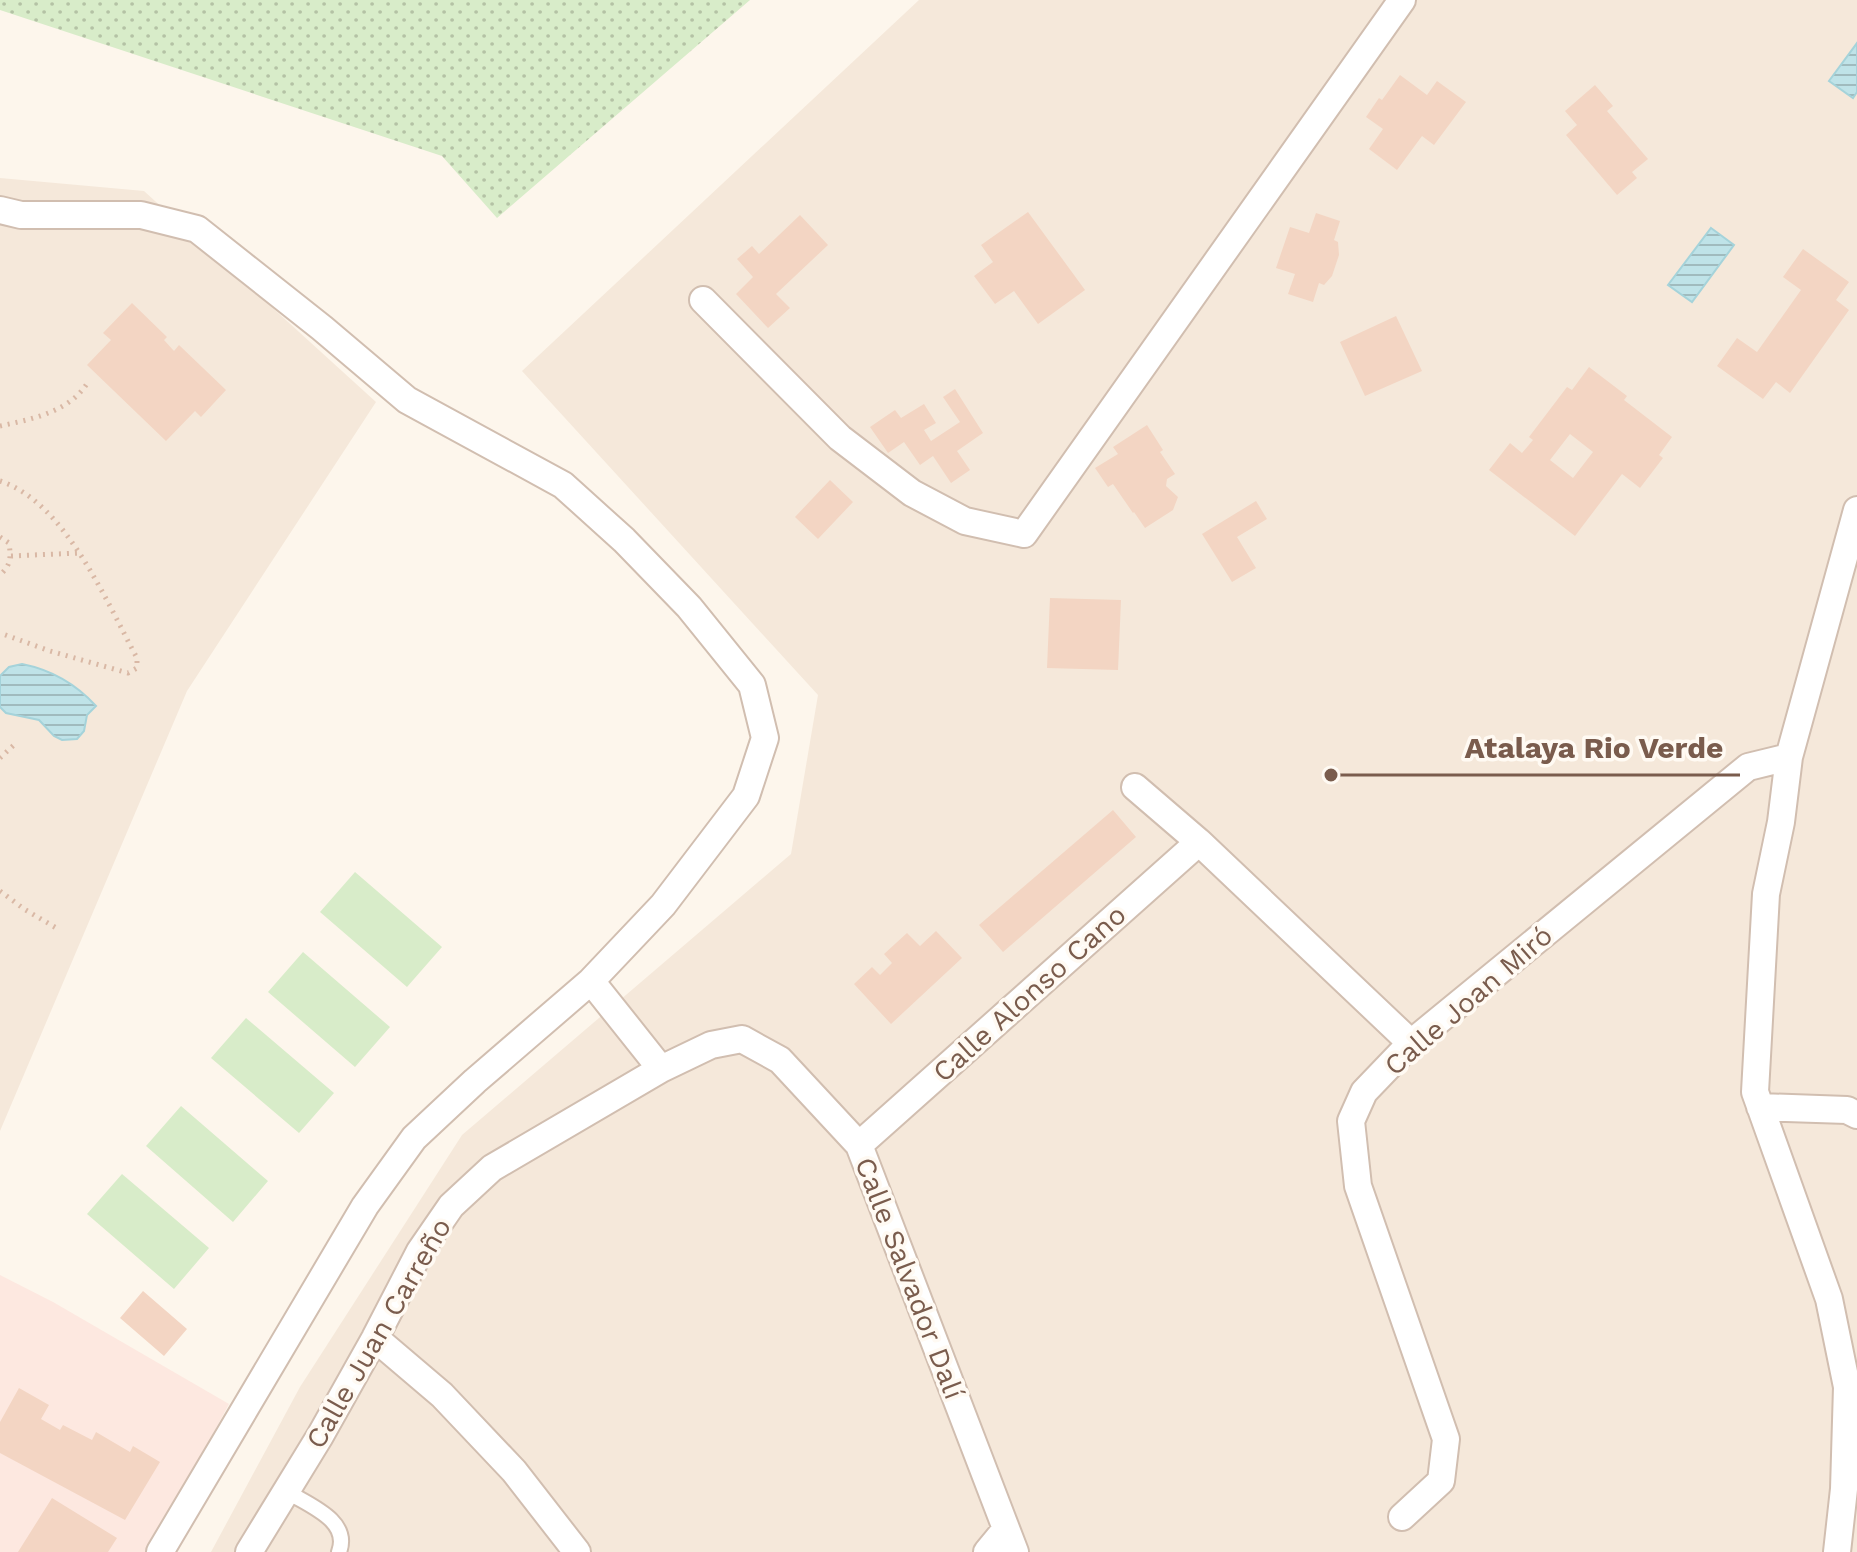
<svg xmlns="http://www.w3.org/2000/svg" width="1857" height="1552" font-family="'Work Sans',sans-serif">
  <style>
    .residential { fill: #f5e8da }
    .commercial { fill: #fde8e0 }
    .grass { fill: url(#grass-dots) }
    .park { fill: #d8ecc9 }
    .water { fill: url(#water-rules); stroke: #a5d3da; stroke-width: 2 }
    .building { fill: #f3d5c3; fill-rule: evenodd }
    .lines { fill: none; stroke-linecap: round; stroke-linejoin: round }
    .service-casing { stroke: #d1beb0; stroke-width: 18 }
    .minor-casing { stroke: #d1beb0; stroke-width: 30 }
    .path { stroke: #d9b8a5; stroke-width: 5; stroke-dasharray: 2 6; stroke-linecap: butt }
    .service { stroke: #fff; stroke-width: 14 }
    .minor { stroke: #fff; stroke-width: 26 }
    .labels { text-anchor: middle; stroke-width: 7; stroke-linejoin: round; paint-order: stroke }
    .street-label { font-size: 28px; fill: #7a5c4d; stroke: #fffaf3 }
    .leader { fill: none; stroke: #7a5c4d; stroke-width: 3 }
    .callout-dot { fill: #7a5c4d; stroke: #fffaf3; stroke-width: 3 }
    .callout-label { font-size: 30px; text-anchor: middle; font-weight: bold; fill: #7a5c4d; stroke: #fffaf3; stroke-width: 7; stroke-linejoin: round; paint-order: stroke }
  </style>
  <defs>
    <pattern id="grass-dots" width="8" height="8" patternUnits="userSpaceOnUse" patternTransform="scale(2)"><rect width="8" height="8" fill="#d8ecc9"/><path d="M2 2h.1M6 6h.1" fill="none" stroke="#b4c2a5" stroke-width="1.8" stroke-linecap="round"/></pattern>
    <pattern id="water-rules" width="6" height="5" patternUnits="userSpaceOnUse" patternTransform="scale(2)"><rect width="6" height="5" fill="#bfe3e8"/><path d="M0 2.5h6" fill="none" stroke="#a0bbbe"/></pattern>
  </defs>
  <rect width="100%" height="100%" fill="#fdf6ec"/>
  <path class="residential" d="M919 0H1857V1552H211L300 1387 462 1135 791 854 818 695 522 371Z
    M0 178 144 191 376 402 187 691 0 1131Z"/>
  <path class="commercial" d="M0 1275 53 1302 229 1404 149 1552H0Z"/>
  <path class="grass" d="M0 0H750L497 218 442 156 0 10Z"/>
  <path class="park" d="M355 872 442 947 407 987 320 912Z
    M303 952 390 1027 355 1067 268 992Z
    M246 1018 334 1093 299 1133 211 1058Z
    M181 1106 268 1181 233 1222 146 1146Z
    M122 1174 209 1248 174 1289 87 1214Z"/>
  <path class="water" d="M1857 43V92L1853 98 1829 81Z
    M1711 228 1734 245 1692 302 1668 285Z
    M22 664C52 670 75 683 96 706L87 715 84 731 77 739 62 740 54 736 39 720 6 713 0 707V676L9 667Z"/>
  <path class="building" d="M1400 75 1427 95 1437 81 1466 102 1434 145 1422 136 1397 170 1369 149 1383 129 1366 117 1379 98 1382 100Z
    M1595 85 1613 106 1607 111 1648 159 1632 172 1637 178 1617 195 1566 135 1577 125 1565 111Z
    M1028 212 1085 290 1038 324 1014 291 995 304 974 276 993 262 981 245Z
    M1316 213 1340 221 1334 240 1338 242 1339 255 1332 276 1324 285 1319 283 1313 302 1288 294 1295 274 1276 268 1290 227 1309 233Z
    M800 215 828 245 776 294 790 308 768 328 736 294 753 277 737 259 752 246 759 254Z
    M1803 249 1849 282 1836 300 1849 310 1790 393 1776 382 1763 399 1717 366 1737 338 1757 352 1801 290 1783 277Z
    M132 303 167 337 164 340 174 351 179 345 226 390 201 417 195 411 166 441 87 365 111 340 103 333Z
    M1396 316 1422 371 1365 396 1340 342Z
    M1589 367 1627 396 1624 400 1672 437 1659 455 1663 458 1640 488 1622 474 1575 536 1489 470 1510 443 1522 453 1533 440 1529 437 1567 387 1572 390ZM1570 434 1593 452 1573 478 1550 460Z
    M955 389 983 433 957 451 970 470 951 483 933 456 920 465 904 442 888 453 870 427 895 410 901 418 924 404 936 423 924 430 931 441 960 422 943 397Z
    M1147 425 1163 450 1160 452 1175 474 1167 479 1166 486 1178 497 1173 510 1145 528 1134 512 1133 513 1113 484 1108 487 1095 468 1118 454 1113 447Z
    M830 480 853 502 818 539 795 517Z
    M1256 501 1267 519 1237 537 1256 568 1232 582 1202 534Z
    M1050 598 1121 600 1118 670 1047 668Z
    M1113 810 1136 837 1003 952 979 925Z
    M936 931 962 958 891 1024 854 984 872 967 880 975 892 963 884 954 907 933 920 946Z
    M143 1291 187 1329 164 1356 120 1318Z
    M19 1388 49 1405 41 1419 60 1430 63 1425 92 1440 96 1432 130 1452 133 1446 160 1462 125 1520 0 1453V1422Z
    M52 1498 117 1538 108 1552H18Z"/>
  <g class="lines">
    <g class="service-casing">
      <path id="service" d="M286 1491C308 1505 351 1520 339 1552"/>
    </g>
    <g class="minor-casing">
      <path id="minor" d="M0 210 21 215H141L197 229 322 328 407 400 563 485 624 540 689 607 752 685 765 738 746 796 663 905 591 981
        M703 300 840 438 912 493 965 521 1024 534 1402 0
        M1135 787 1199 842 1411 1043
        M1760 1107 1847 1110 1857 1115
        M859 1145 1199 842
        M375 1338 442 1395 514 1471 577 1552
        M1402 1517 1441 1481 1446 1439 1358 1186 1351 1121 1364 1092 1411 1043 1748 767 1789 757
        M160 1552 365 1206 414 1138 475 1081 591 981 661 1069
        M249 1552 320 1436 375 1338 420 1251 451 1206 492 1168 661 1069 711 1045 742 1039 780 1060 859 1145 1015 1552
        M987 1552 1006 1529
        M1837 1552 1844 1489 1847 1387 1829 1299 1755 1092 1766 894 1781 822 1789 757 1857 510"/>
    </g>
    <path class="path" d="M0 426C32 419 70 412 88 382
      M0 481C65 502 106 601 137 658V668L128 673 50 651 0 633
      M0 537 9 543C11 558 11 565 0 575
      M11 556 80 553
      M0 758 16 743
      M0 891 24 909 58 929"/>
    <use href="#service" class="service"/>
    <use href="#minor" class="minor"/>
  </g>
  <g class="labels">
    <g class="street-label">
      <text transform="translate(1029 993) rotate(-42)" y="10">Calle Alonso Cano</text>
      <text transform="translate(1468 1000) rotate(-41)" y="10">Calle Joan Miró</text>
      <text transform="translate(910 1278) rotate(69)" y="10">Calle Salvador Dalí</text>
      <text transform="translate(378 1333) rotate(-60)" y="10">Calle Juan Carreño</text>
    </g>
  </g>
  <path class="leader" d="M1331 775L1448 775H1740"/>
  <circle class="callout-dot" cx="1331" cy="775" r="8"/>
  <g class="callout-label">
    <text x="1594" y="758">Atalaya Rio Verde</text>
  </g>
</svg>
